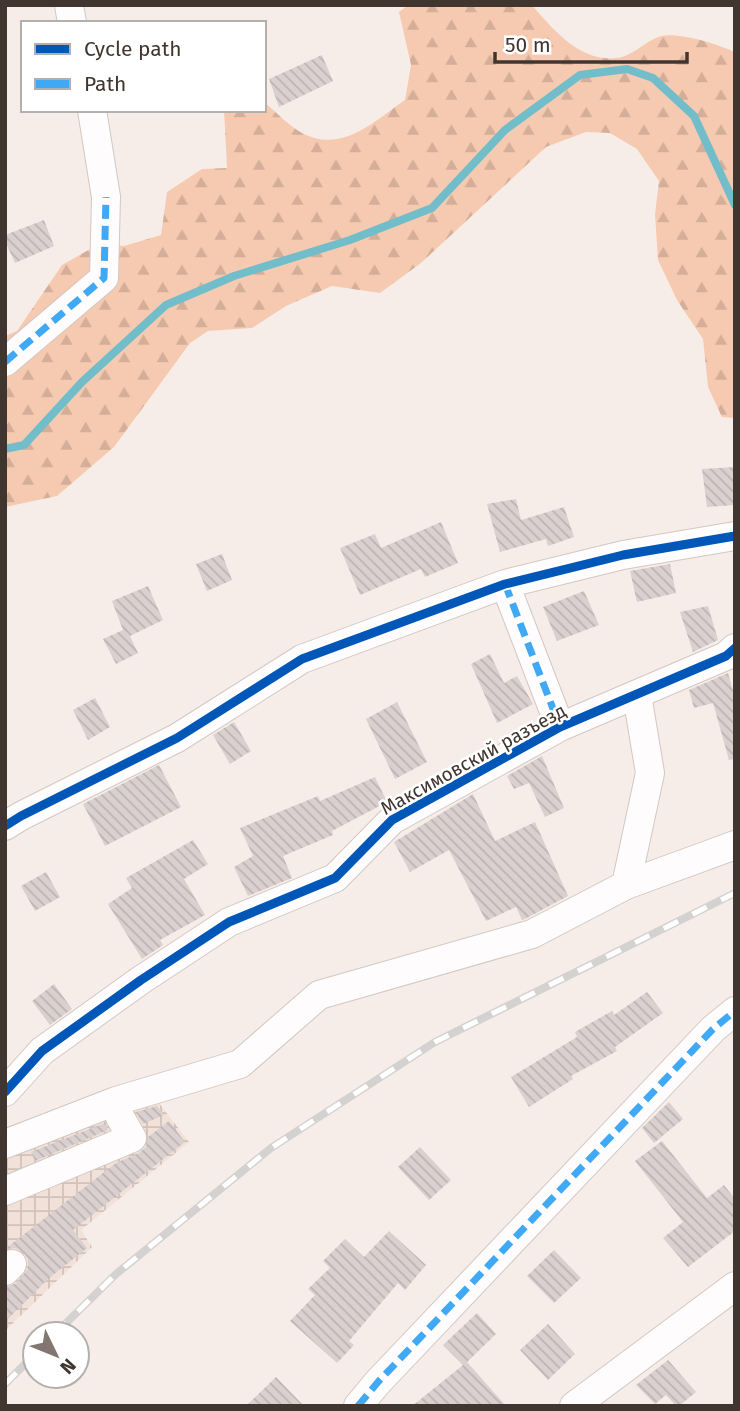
<svg xmlns="http://www.w3.org/2000/svg" width="740" height="1411" font-family="'Fira Sans',sans-serif">
  <style>
    .industrial { fill: url(#industrial-grid) }
    .forest { fill: url(#forest-firs) }
    .lines { fill: none; stroke-linecap: round; stroke-linejoin: round }
    .stream { stroke: #71beca; stroke-width: 8 }
    .building { fill: url(#building-back-hatch) }
    .minor-casing { stroke: #d2c8c3; stroke-width: 30 }
    .minor { stroke: #fefcfc; stroke-width: 28 }
    .rail-casing { stroke: #d4d2d0; stroke-width: 8 }
    .rail { stroke: #fff; stroke-width: 5; stroke-dasharray: 16; stroke-linecap: butt }
    .quiet { stroke: #3fa9f5; stroke-width: 7; stroke-dasharray: 14 7; stroke-linecap: butt }
    .cycleway-casing { stroke: #fff; stroke-width: 13 }
    .cycleway { stroke: #0057b8; stroke-width: 9 }
    .labels { text-anchor: middle; stroke-width: 5; stroke-linejoin: round; paint-order: stroke }
    .street-label { font-size: 19px; fill: #41362f; stroke: #fff }
  </style>
  <defs>
    <pattern id="industrial-grid" width="8" height="8" patternUnits="userSpaceOnUse" patternTransform="scale(1.75)"><rect width="8" height="8" fill="#f2e1d8"/><path d="M0 4h8M4 0v8" fill="none" stroke="#d1c2ba"/></pattern>
    <pattern id="forest-firs" width="22" height="20" patternUnits="userSpaceOnUse" patternTransform="scale(1.75)"><rect width="22" height="20" fill="#f6cab0"/><path d="M5 1l3.5 6h-7zM16 11l3.5 6h-7z" fill="#d4ae98"/></pattern>
    <pattern id="building-back-hatch" width="6" height="6" patternUnits="userSpaceOnUse" patternTransform="scale(1.75)"><rect width="6" height="6" fill="#dbd0d0"/><path d="M-1 5l2 2M0 0l6 6M5-1l2 2" fill="none" stroke="#bdb3b3"/></pattern>
  </defs>
  <rect width="100%" height="100%" fill="#f7ede8"/>
  <path class="industrial" d="M152 1094 189 1142 81 1230 92 1247 5 1331V1149Z"/>
  <path class="forest" d="M408 5H532C554 31 584 66 622 57 636 53 647 40 661 36 680 32 717 44 735 52V418L722 417 708 387 703 339 677 300 658 260 655 214 659 181 637 149 610 133 586 132 546 147 421 263 380 293 332 286 286 306 252 328 208 331 190 343 114 447 57 496 5 507V336L17 331 62 265 99 244 124 246 161 235 167 192 202 169 227 168 224 110H264V102C276 112 289 126 302 133 342 154 373 122 405 100L411 65 399 12Z"/>
  <g class="lines">
    <path class="stream" d="M5 449 24 445 82 382 166 305 234 276 350 240 432 208 505 130 580 75 627 69 653 78 694 116 735 205"/>
  </g>
  <path class="building" d="M322 55 333 81 279 107 269 79Z
    M44 220 54 246 15 263 5 241V235Z
    M735 467V505L707 507 702 469Z
    M516 499 521 520 564 507 574 537 548 546 546 539 500 552 487 504Z
    M441 522 458 563 425 577 421 569 360 595 340 548 375 534 381 548Z
    M222 554 232 580 207 591 196 564Z
    M670 564 676 593 637 602 630 571Z
    M148 586 163 620 130 636 138 653 116 664 103 639 123 630 112 601Z
    M584 591 599 625 557 641 543 607Z
    M708 606 718 640 693 652 680 612Z
    M490 654 504 683 517 676 533 704 497 723 471 664Z
    M728 673 735 698V759L729 760 713 703 694 708 689 690Z
    M95 698 110 727 88 740 73 710Z
    M397 702 427 762 395 779 366 719Z
    M234 722 251 751 230 764 213 735Z
    M542 756 564 808 545 817 529 783 514 789 507 776Z
    M159 765 181 807 105 846 83 804Z
    M375 777 387 802 332 831 333 835 283 856 292 878 248 896 234 867 253 856 240 828 318 796 320 801Z
    M473 794 495 841 535 822 568 896 525 919 522 920 516 907 486 921 449 850 410 872 394 842Z
    M193 840 208 864 184 879 205 915 160 940 163 945 142 959 108 904 132 888 126 878Z
    M46 872 60 897 35 911 21 886Z
    M54 984 72 1009 50 1025 32 1001Z
    M647 992 663 1013 615 1047 617 1051 571 1076 573 1079 529 1107 511 1077 577 1037 575 1032 612 1011 614 1015Z
    M669 1102 683 1119 654 1143 642 1128Z
    M157 1106 164 1115 143 1124 136 1112Z
    M169 1121 185 1142 73 1230 87 1248 48 1279 5 1322V1287L17 1283 28 1268V1259L23 1252 16 1248 5 1249 116 1163 139 1153 146 1147 148 1137Z
    M105 1123 108 1130 35 1161 31 1152Z
    M662 1141 707 1198 724 1185 735 1199V1231L688 1267 663 1238 683 1222 635 1161Z
    M420 1147 451 1180 429 1200 398 1167Z
    M389 1231 426 1265 405 1290 398 1283 349 1341 354 1345 337 1363 290 1321 315 1295 308 1289 330 1268 323 1261 345 1239 364 1257Z
    M554 1250 581 1278 554 1303 527 1276Z
    M477 1313 496 1334 467 1362 506 1406H412L463 1365 443 1345Z
    M548 1324 575 1354 548 1380 520 1350Z
    M668 1360 696 1392 679 1406H676L666 1395 655 1404 636 1385Z
    M276 1377 304 1406H246Z"/>
  <g class="lines">
    <g class="minor-casing">
      <path id="minor" d="M69 5 72 23
        M5 362 104 278 106 197 92 110
        M505 584 560 727
        M5 826 21 816 177 738 302 659 505 584 623 555 735 536
        M626 885 650 773 637 695
        M5 1092 42 1051 141 980 229 922 335 878 392 820 560 727 726 656 735 648
        M5 1144 116 1101 240 1064 319 995 532 934 626 885 735 845
        M5 1191 132 1138 120 1117
        M5 1271 12 1264
        M358 1406 378 1382 713 1029 735 1011
        M574 1406 735 1286"/>
    </g>
    <use href="#minor" class="minor"/>
    <g class="rail-casing">
      <path id="rail" d="M55 1334 116 1274 271 1148 435 1042 735 893
        M5 1384 35 1354"/>
    </g>
    <use href="#rail" class="rail"/>
    <path class="quiet" d="M5 362 104 278 106 197
      M505 584 560 727
      M358 1406 378 1382 713 1029 735 1011"/>
    <g class="cycleway-casing">
      <path id="cycleway" d="M5 826 21 816 177 738 302 659 505 584 623 555 735 536
        M5 1092 42 1051 141 980 229 922 335 878 392 820 560 727 726 656 735 648"/>
    </g>
    <use href="#cycleway" class="cycleway"/>
  </g>
  <g class="labels">
    <g class="street-label">
      <text transform="translate(473 759) rotate(-29)" y="7">Максимовский разъезд</text>
    </g>
  </g>
  <rect width="740" height="1411" fill="none" stroke="#41362f" stroke-width="14"/>
  <rect x="21" y="21" width="245" height="91" fill="#ffffff" stroke="#b3afac" stroke-width="2"/>
  <rect x="35" y="44" width="35" height="10" fill="#0057b8" stroke="#b3afac" stroke-width="2"/>
  <text x="84" y="56" font-size="21" fill="#41362f">Cycle path</text>
  <rect x="35" y="79" width="35" height="10" fill="#3fa9f5" stroke="#b3afac" stroke-width="2"/>
  <text x="84" y="91" font-size="21" fill="#41362f">Path</text>
  <g transform="translate(56 1355) rotate(133)"><circle r="33" fill="#ffffff" stroke="#b3afac" stroke-width="2"/>
  <path d="M0-5L12 26L0 18L-12 26Z" fill="#817670"/>
  <text y="-10" font-size="19" font-weight="bold" text-anchor="middle" fill="#41362f">N</text>
  </g>
  <path d="M495 52v10h192v-10" fill="none" stroke="#41362f" stroke-width="3.5"/>
  <text x="505" y="52" font-size="21" fill="#41362f" stroke="#ffffff" stroke-width="5" paint-order="stroke">50 m</text>
</svg>
